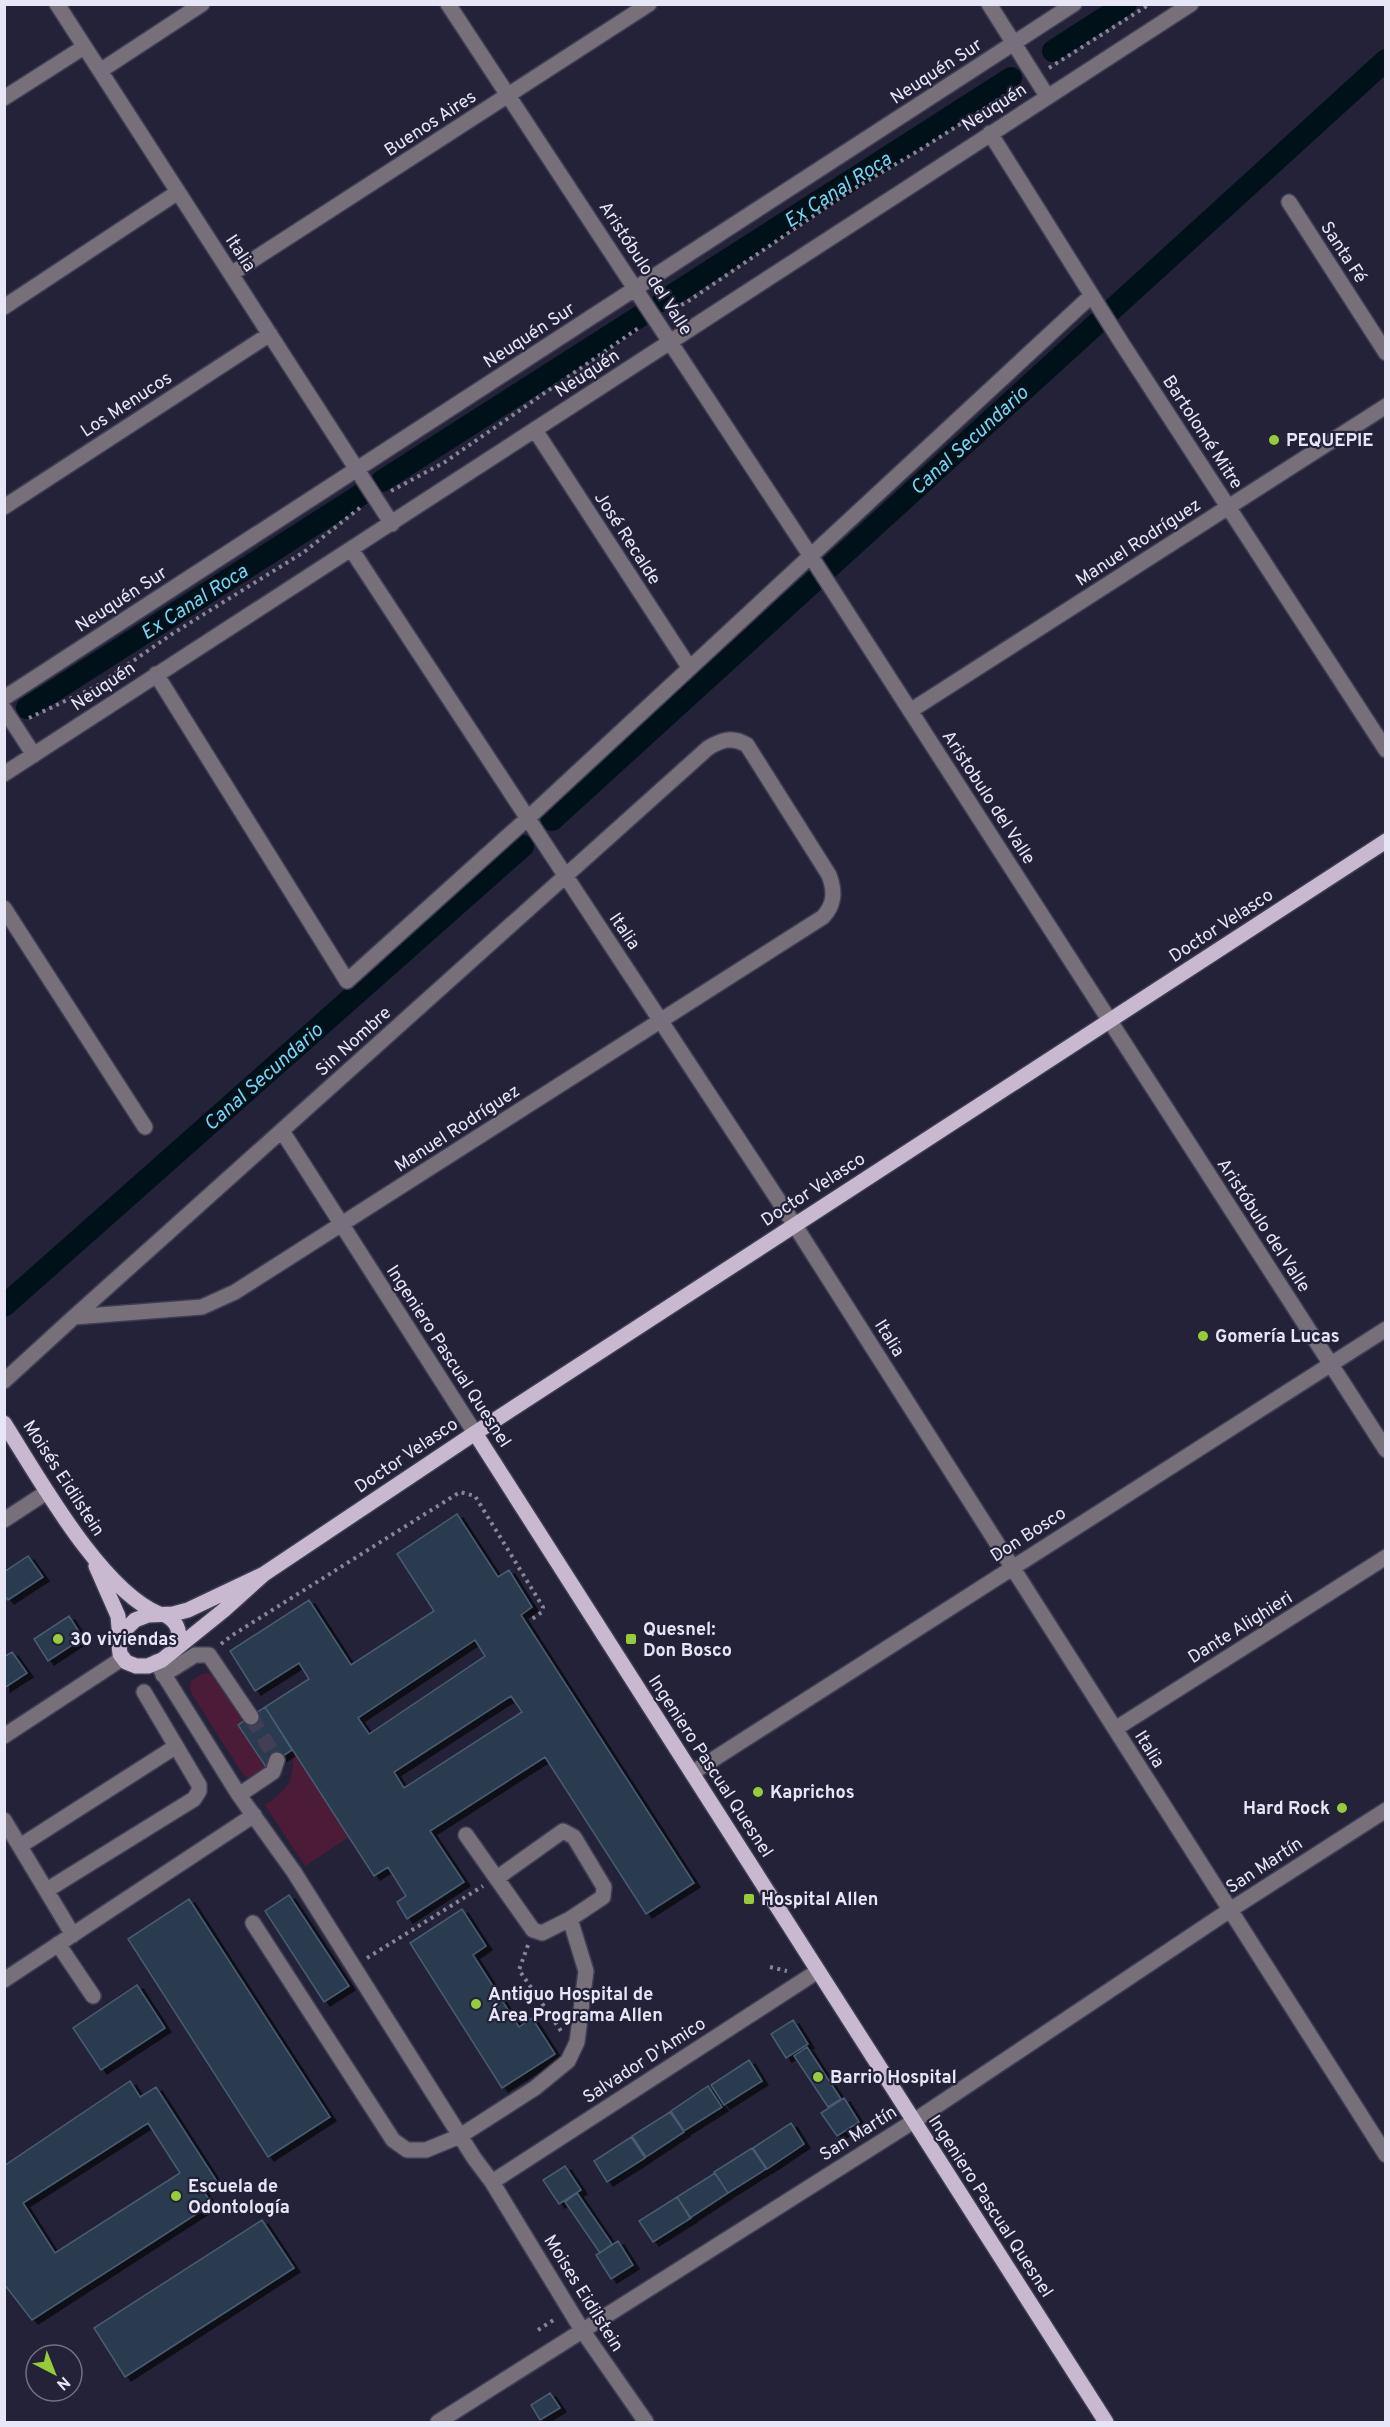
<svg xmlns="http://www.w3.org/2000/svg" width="1390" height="2427" font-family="Overpass,sans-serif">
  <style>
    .green { fill: #4c1b37 }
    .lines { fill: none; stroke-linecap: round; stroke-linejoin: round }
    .canal { stroke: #00111a; stroke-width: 22 }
    .building { fill: #2a3b50; stroke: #495c72; stroke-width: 1.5; fill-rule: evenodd; filter: url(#shadow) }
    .minor-tunnel { stroke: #403f55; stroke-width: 15; stroke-dasharray: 15 8; stroke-linecap: butt }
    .minor-casing { stroke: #3e3d53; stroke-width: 18 }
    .major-casing { stroke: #3e3d53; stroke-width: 18 }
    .path { stroke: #868699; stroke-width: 4; stroke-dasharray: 3 4.5; stroke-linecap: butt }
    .minor { stroke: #776f7a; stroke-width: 15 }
    .major { stroke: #c9b9d0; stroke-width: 15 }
    .poi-dot { fill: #97cc38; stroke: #232239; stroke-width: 2 }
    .labels { text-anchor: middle; stroke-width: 4.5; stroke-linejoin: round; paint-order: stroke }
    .street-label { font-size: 18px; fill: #e6e6f6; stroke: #232239 }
    .poi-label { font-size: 18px; font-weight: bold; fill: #e6e6f6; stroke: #232239; text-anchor: start }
    .water-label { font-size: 20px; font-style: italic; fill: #77d5f4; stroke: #232239 }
  </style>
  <defs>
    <filter id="shadow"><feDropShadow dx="6" dy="4" stdDeviation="0" flood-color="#0009"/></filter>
  </defs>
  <rect width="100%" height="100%" fill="#232239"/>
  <path class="green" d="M208 1673 212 1675 244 1721 238 1725 266 1767 252 1779 244 1776 190 1691 191 1681 200 1675Z
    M292 1750 349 1837 305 1866 265 1805C290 1788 295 1780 292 1750Z"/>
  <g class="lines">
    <g class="canal">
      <path d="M1053 51 1126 4"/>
      <path id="s1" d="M663 301 1011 78"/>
      <path d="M382 481 642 315"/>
      <path id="s2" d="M27 708 362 494"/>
      <path id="s3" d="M552 820 1386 60"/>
      <path id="s4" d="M4 1306 523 846"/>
    </g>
  </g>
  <path class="building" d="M457 1514 498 1577 509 1570 532 1607 521 1615 694 1883 646 1914 545 1757 430 1831 464 1882 407 1919 397 1902 406 1896 388 1867 374 1876 265 1707 309 1679 299 1663 255 1691 230 1651 309 1600 351 1665 434 1611 397 1554ZM475 1640 485 1656 369 1734 358 1718ZM511 1696 522 1712 404 1788 394 1772Z
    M28 1556 43 1577 8 1600 4 1595V1572Z
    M69 1616 83 1638 48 1661 34 1639Z
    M12 1652 27 1673 4 1688V1657Z
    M265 1707 292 1750 266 1767 238 1725Z
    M289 1895 349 1986 324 2002 265 1911Z
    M189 1899 330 2117 268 2157 128 1939Z
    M462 1909 486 1946 473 1955 519 2027 532 2018 555 2054 502 2088 410 1943Z
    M137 1985 165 2028 101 2070 73 2028Z
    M793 2020 808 2044 786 2058 771 2034Z
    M807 2047 841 2099 828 2107 794 2056Z
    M749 2060 762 2081 724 2105 711 2085Z
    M130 2081 140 2097 156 2087 216 2180 202 2189 212 2204 32 2320 4 2284V2166ZM148 2123 180 2173 55 2253 23 2203Z
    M708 2086 722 2107 684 2131 671 2111Z
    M844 2098 859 2122 837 2136 821 2113Z
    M670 2112 684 2132 646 2157 632 2136Z
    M791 2123 804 2144 767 2169 753 2148Z
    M631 2137 645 2158 607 2182 594 2161Z
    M752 2148 766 2169 728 2193 714 2172Z
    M565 2166 581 2190 559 2204 543 2180Z
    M715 2173 728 2193 690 2218 677 2197Z
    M577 2193 612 2244 600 2253 565 2202Z
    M677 2197 691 2218 653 2242 639 2221Z
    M262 2220 294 2268 125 2377 94 2328Z
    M618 2241 633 2265 611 2279 596 2255Z
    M550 2393 560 2408 540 2420 531 2405Z"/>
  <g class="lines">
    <path class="minor-tunnel" d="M251 1717 277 1760"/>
    <g class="minor-casing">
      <path id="minor" d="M57 4 392 524
        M448 4 810 555 1386 1450
        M989 4 1047 96
        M100 71 202 4
        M4 98 84 47
        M990 133 1121 342 1386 750
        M1289 202 1386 353
        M231 274 649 4
        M4 307 178 192
        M535 430 689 667
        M4 507 270 334
        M351 549 794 1224 1386 2155
        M156 674 347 981 528 818 1091 296
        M4 698 1074 4
        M4 709 34 755
        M910 711 1386 406
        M4 774 1191 4
        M4 908 145 1127
        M282 1131 475 1433
        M4 1381 74 1317 708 748C721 740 732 736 747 745L829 875C835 891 835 904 823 917L235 1292 202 1307 74 1317
        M4 1520 47 1492
        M156 1662 239 1795 294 1872 474 2158 492 2182 582 2330 646 2422
        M163 1675 195 1655H209L251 1717
        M1115 1729 1386 1557
        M4 1736 123 1658
        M692 1773 1386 1329
        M239 1795 273 1772 277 1760
        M4 1820 73 1935
        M20 1846 175 1747
        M497 1878 563 1831 574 1837 604 1887 603 1897 570 1919
        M47 1890 194 1799 199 1791V1785L144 1692
        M253 1923 393 2140 407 2150H426L460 2136 535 2088 568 2061 577 2042 586 1971 570 1919 542 1933 533 1930 466 1835
        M58 1944 93 1996
        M4 1980 254 1815
        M492 2182 818 1971
        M438 2422 914 2121 1230 1910 1386 1810"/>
    </g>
    <g class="major-casing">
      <path id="major" d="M4 1423C39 1478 100 1589 159 1614
        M475 1433 1106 2422
        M96 1566 118 1616 120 1639
        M264 1574 224 1610 162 1660 148 1666H136L126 1662 120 1654 119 1644 122 1633 135 1620 148 1615 173 1614 188 1610 264 1574 475 1433 1386 841
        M165 1615C180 1623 182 1635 173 1649"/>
    </g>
    <path class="path" d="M1049 68 1150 4
      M668 312 687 302 850 191 918 151 1020 86
      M391 491 445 462 640 327
      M29 718 97 686 172 634 304 552 361 507
      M221 1644 231 1636 460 1492 475 1496 543 1607 542 1612 532 1619
      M528 1945 519 1970 561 2031
      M367 1958 483 1886
      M770 1967 787 1971
      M538 2330 555 2319"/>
    <use href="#minor" class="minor"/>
    <use href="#major" class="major"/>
  </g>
  <g class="poi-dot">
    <circle cx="1274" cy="440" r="6"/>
    <circle cx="1203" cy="1336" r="6"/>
    <circle cx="58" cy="1639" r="6"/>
    <rect x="625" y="1633" width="12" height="12" rx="3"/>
    <circle cx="758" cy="1792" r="6"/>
    <circle cx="1342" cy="1808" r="6"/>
    <rect x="743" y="1893" width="12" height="12" rx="3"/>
    <circle cx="476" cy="2004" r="6"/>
    <circle cx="818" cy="2077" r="6"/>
    <circle cx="176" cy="2196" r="6"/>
  </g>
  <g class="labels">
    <g class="street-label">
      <text transform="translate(936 71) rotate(-33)" y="6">Neuquén Sur</text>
      <text transform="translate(994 107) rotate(-33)" y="6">Neuquén</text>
      <text transform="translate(430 123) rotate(-33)" y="6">Buenos Aires</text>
      <text transform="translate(1344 252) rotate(57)" y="6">Santa Fé</text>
      <text transform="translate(241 253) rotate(57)" y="6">Italia</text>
      <text transform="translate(646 268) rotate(57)" y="6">Aristóbulo del Valle</text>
      <text transform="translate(529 335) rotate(-33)" y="6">Neuquén Sur</text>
      <text transform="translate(587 373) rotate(-33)" y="6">Neuquén</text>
      <text transform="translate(126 404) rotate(-33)" y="6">Los Menucos</text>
      <text transform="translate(1203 432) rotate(57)" y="6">Bartolomé Mitre</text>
      <text transform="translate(628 538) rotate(57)" y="6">José Recalde</text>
      <text transform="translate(1138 542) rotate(-33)" y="6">Manuel Rodríguez</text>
      <text transform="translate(121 599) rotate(-33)" y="6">Neuquén Sur</text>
      <text transform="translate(103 686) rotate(-34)" y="6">Neuquén</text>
      <text transform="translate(989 797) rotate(57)" y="6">Aristobulo del Valle</text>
      <text transform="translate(1221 925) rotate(-33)" y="6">Doctor Velasco</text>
      <text transform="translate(625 931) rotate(56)" y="6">Italia</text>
      <text transform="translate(353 1041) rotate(-42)" y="6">Sin Nombre</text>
      <text transform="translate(457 1128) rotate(-33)" y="6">Manuel Rodríguez</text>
      <text transform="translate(813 1189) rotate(-33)" y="6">Doctor Velasco</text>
      <text transform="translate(1264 1225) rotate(57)" y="6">Aristóbulo del Valle</text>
      <text transform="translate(890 1338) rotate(58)" y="6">Italia</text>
      <text transform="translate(449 1356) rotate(57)" y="6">Ingeniero Pascual Quesnel</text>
      <text transform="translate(406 1455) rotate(-34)" y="6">Doctor Velasco</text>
      <text transform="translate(64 1478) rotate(57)" y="6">Moisés Eidilstein</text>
      <text transform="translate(1028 1534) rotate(-33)" y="6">Don Bosco</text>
      <text transform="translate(1240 1627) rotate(-32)" y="6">Dante Alighieri</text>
      <text transform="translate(1150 1749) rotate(58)" y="6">Italia</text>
      <text transform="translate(711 1766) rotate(57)" y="6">Ingeniero Pascual Quesnel</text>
      <text transform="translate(1264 1865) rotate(-33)" y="6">San Martín</text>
      <text transform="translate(644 2060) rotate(-33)" y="6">Salvador D'Amico</text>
      <text transform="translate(858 2133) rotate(-32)" y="6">San Martín</text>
      <text transform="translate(991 2206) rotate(57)" y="6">Ingeniero Pascual Quesnel</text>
      <text transform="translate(584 2293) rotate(58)" y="6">Moises Eidilstein</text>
    </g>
    <g class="poi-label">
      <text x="1286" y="446">PEQUEPIE</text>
      <text x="1215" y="1342">Gomería Lucas</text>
      <text x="643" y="1635">Quesnel:<tspan x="643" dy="21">Don Bosco</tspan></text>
      <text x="70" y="1645">30 viviendas</text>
      <text x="770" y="1798">Kaprichos</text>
      <text x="1330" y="1814" text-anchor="end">Hard Rock</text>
      <text x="761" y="1905">Hospital Allen</text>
      <text x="488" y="2000">Antiguo Hospital de<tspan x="488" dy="21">Área Programa Allen</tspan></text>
      <text x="830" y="2083">Barrio Hospital</text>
      <text x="188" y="2192">Escuela de<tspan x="188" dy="21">Odontología</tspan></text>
    </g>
    <g class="water-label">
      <text dy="7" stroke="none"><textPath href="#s1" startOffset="207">Ex Canal Roca</textPath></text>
      <text dy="7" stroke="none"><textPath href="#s3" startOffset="564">Canal Secundario</textPath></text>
      <text dy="7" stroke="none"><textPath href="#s2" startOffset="198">Ex Canal Roca</textPath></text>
      <text dy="7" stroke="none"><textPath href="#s4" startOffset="346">Canal Secundario</textPath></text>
    </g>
  </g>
  <rect width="1390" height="2427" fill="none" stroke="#e6e6f6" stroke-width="12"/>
  <g transform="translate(54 2373) rotate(138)"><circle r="28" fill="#232239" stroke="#717085" stroke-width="1.5"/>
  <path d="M0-4.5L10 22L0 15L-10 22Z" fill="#97cc38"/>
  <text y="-9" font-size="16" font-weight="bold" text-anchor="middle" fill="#e6e6f6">N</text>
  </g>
</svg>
